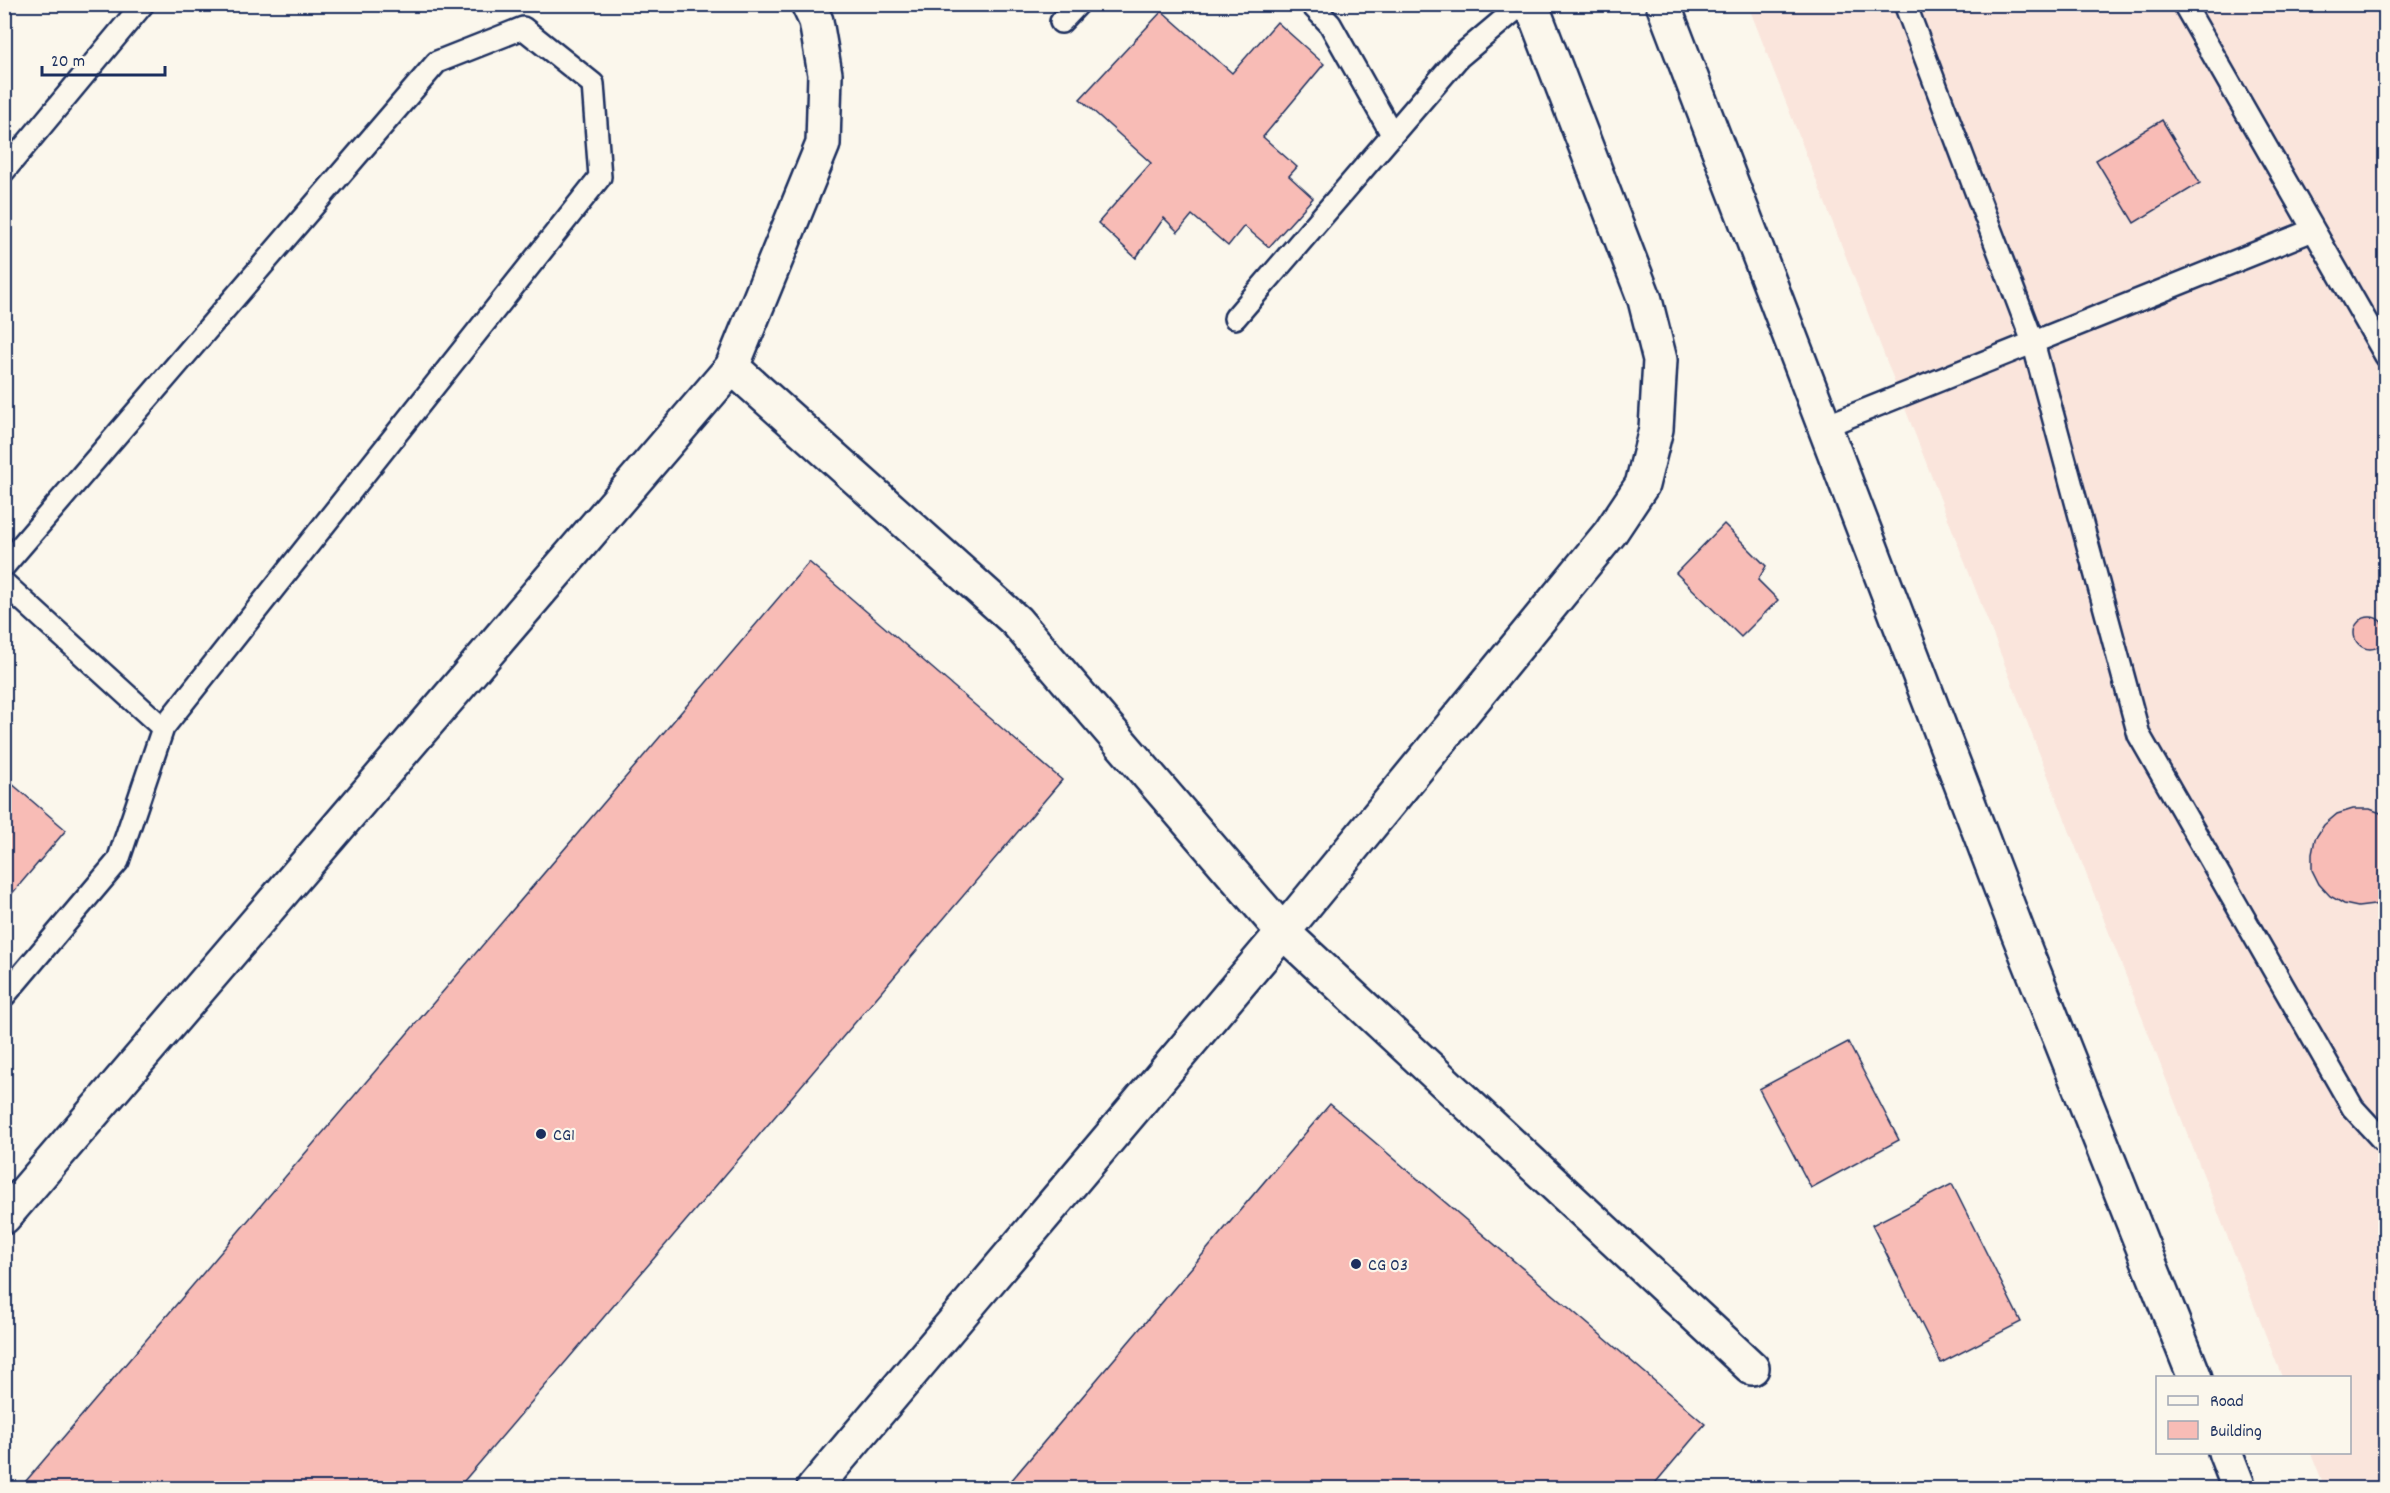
<svg xmlns="http://www.w3.org/2000/svg" width="2390" height="1493" font-family="Dekko,sans-serif">
  <style>
    .built { fill: #fae5dc }
    .building { fill: #f8bcb6; stroke: #1b2f5e; stroke-width: 1.5 }
    .lines { fill: none; stroke-linecap: round; stroke-linejoin: round }
    .service-casing { stroke: #1b2f5e; stroke-width: 26 }
    .minor-casing { stroke: #1b2f5e; stroke-width: 38 }
    .primary-casing { stroke: #1b2f5e; stroke-width: 38 }
    .service { stroke: #fbf7ec; stroke-width: 21 }
    .minor { stroke: #fbf7ec; stroke-width: 33 }
    .primary { stroke: #fbf7ec; stroke-width: 33 }
    .poi-dot { fill: #1b2f5e; stroke: #fbf7ec; stroke-width: 2 }
    .labels { text-anchor: middle; stroke-width: 4.5; stroke-linejoin: round; paint-order: stroke }
    .poi-label { font-size: 18px; fill: #1b2f5e; stroke: #fbf7ec; text-anchor: start }
  </style>
  <rect width="100%" height="100%" fill="#fbf7ec"/>
  <filter id="ink" filterUnits="userSpaceOnUse"><feTurbulence type="fractalNoise" baseFrequency=".0167" numOctaves="2"/><feDisplacementMap in="SourceGraphic" scale="12" xChannelSelector="R" yChannelSelector="G"/><feConvolveMatrix kernelMatrix="1 2 1 2 8 2 1 2 1" color-interpolation-filters="sRGB"/></filter>
  <g filter="url(#ink)">
    <path class="built" d="M1748 5H2385V1488H2325L2311 1453 2350 1452V1378L2282 1377Z"/>
    <path class="building" d="M1162 11 1232 73 1277 22 1324 64 1263 137 1297 167 1289 176 1313 198 1269 247 1244 226 1228 246 1192 215 1178 232 1164 218 1136 258 1098 223 1151 163 1080 99Z
      M2162 120 2200 183 2134 223 2096 160Z
      M1724 524 1766 566 1758 580 1778 600 1741 637 1676 573Z
      M809 562 1062 780 458 1488H20Z
      M2354 633a16 16 0 1 1 32 0a16 16 0 1 1-32 0Z
      M4 777 66 830 4 903Z
      M2353 809H2370L2386 815V900L2374 905 2358 907 2344 904 2330 896 2319 884 2312 870V854L2315 839 2324 825 2337 814Z
      M1848 1042 1899 1140 1811 1188 1759 1089Z
      M1330 1104 1705 1424 1651 1488H1005Z
      M1952 1184 2021 1322 1941 1363 1872 1225Z"/>
    <g class="lines">
      <g class="service-casing">
        <path id="service" d="M1311 4 1330 24 1392 134
          M1905 4 2033 342 2139 735 2353 1108 2386 1144
          M2184 4 2386 356
          M1061 22 1078 4
          M4 171 143 4
          M1235 318 1459 57 1522 4
          M1823 427 2313 230
          M4 566 437 62 523 28 593 84 600 177 163 728 4 583
          M4 996 118 861 163 728"/>
      </g>
      <g class="minor-casing">
        <path id="minor" d="M732 367 1016 621 1283 932 1752 1368
          M4 1217 732 367 823 144 825 74 816 21 808 4
          M814 1488 1283 932 1610 533 1642 485 1656 429 1660 360 1645 300 1531 4"/>
      </g>
      <g class="primary-casing">
        <path id="primary" d="M1663 4 2017 930 2195 1378
          M2225 1452 2239 1488"/>
      </g>
      <use href="#service" class="service"/>
      <use href="#minor" class="minor"/>
      <use href="#primary" class="primary"/>
    </g>
  </g>
  <g class="poi-dot">
    <circle cx="541" cy="1134" r="6"/>
    <circle cx="1356" cy="1264" r="6"/>
  </g>
  <g class="labels">
    <g class="poi-label">
      <text x="553" y="1140">CG1</text>
      <text x="1368" y="1270">CG 03</text>
    </g>
  </g>
  <rect width="2390" height="1493" fill="none" stroke="#fbf7ec" stroke-width="24"/>
  <rect x="12" y="12" width="2366" height="1469" fill="none" stroke="#1b2f5e" stroke-width="2" filter="url(#ink)"/>
  <rect x="2156" y="1376" width="195" height="78" fill="#fbf7ec" stroke="#a1a7b3" stroke-width="1.5"/>
  <rect x="2168" y="1396" width="30" height="9" fill="#fbf7ec" stroke="#a1a7b3" stroke-width="1.5"/>
  <text x="2210" y="1406" font-size="18" fill="#1b2f5e">Road</text>
  <rect x="2168" y="1421" width="30" height="18" fill="#f8bcb6" stroke="#a1a7b3" stroke-width="1.5"/>
  <text x="2210" y="1436" font-size="18" fill="#1b2f5e">Building</text>
  <path d="M42 66v9h123v-9" fill="none" stroke="#1b2f5e" stroke-width="3"/>
  <text x="51" y="66" font-size="18" fill="#1b2f5e" stroke="#fbf7ec" stroke-width="4.5" paint-order="stroke">20 m</text>
</svg>
